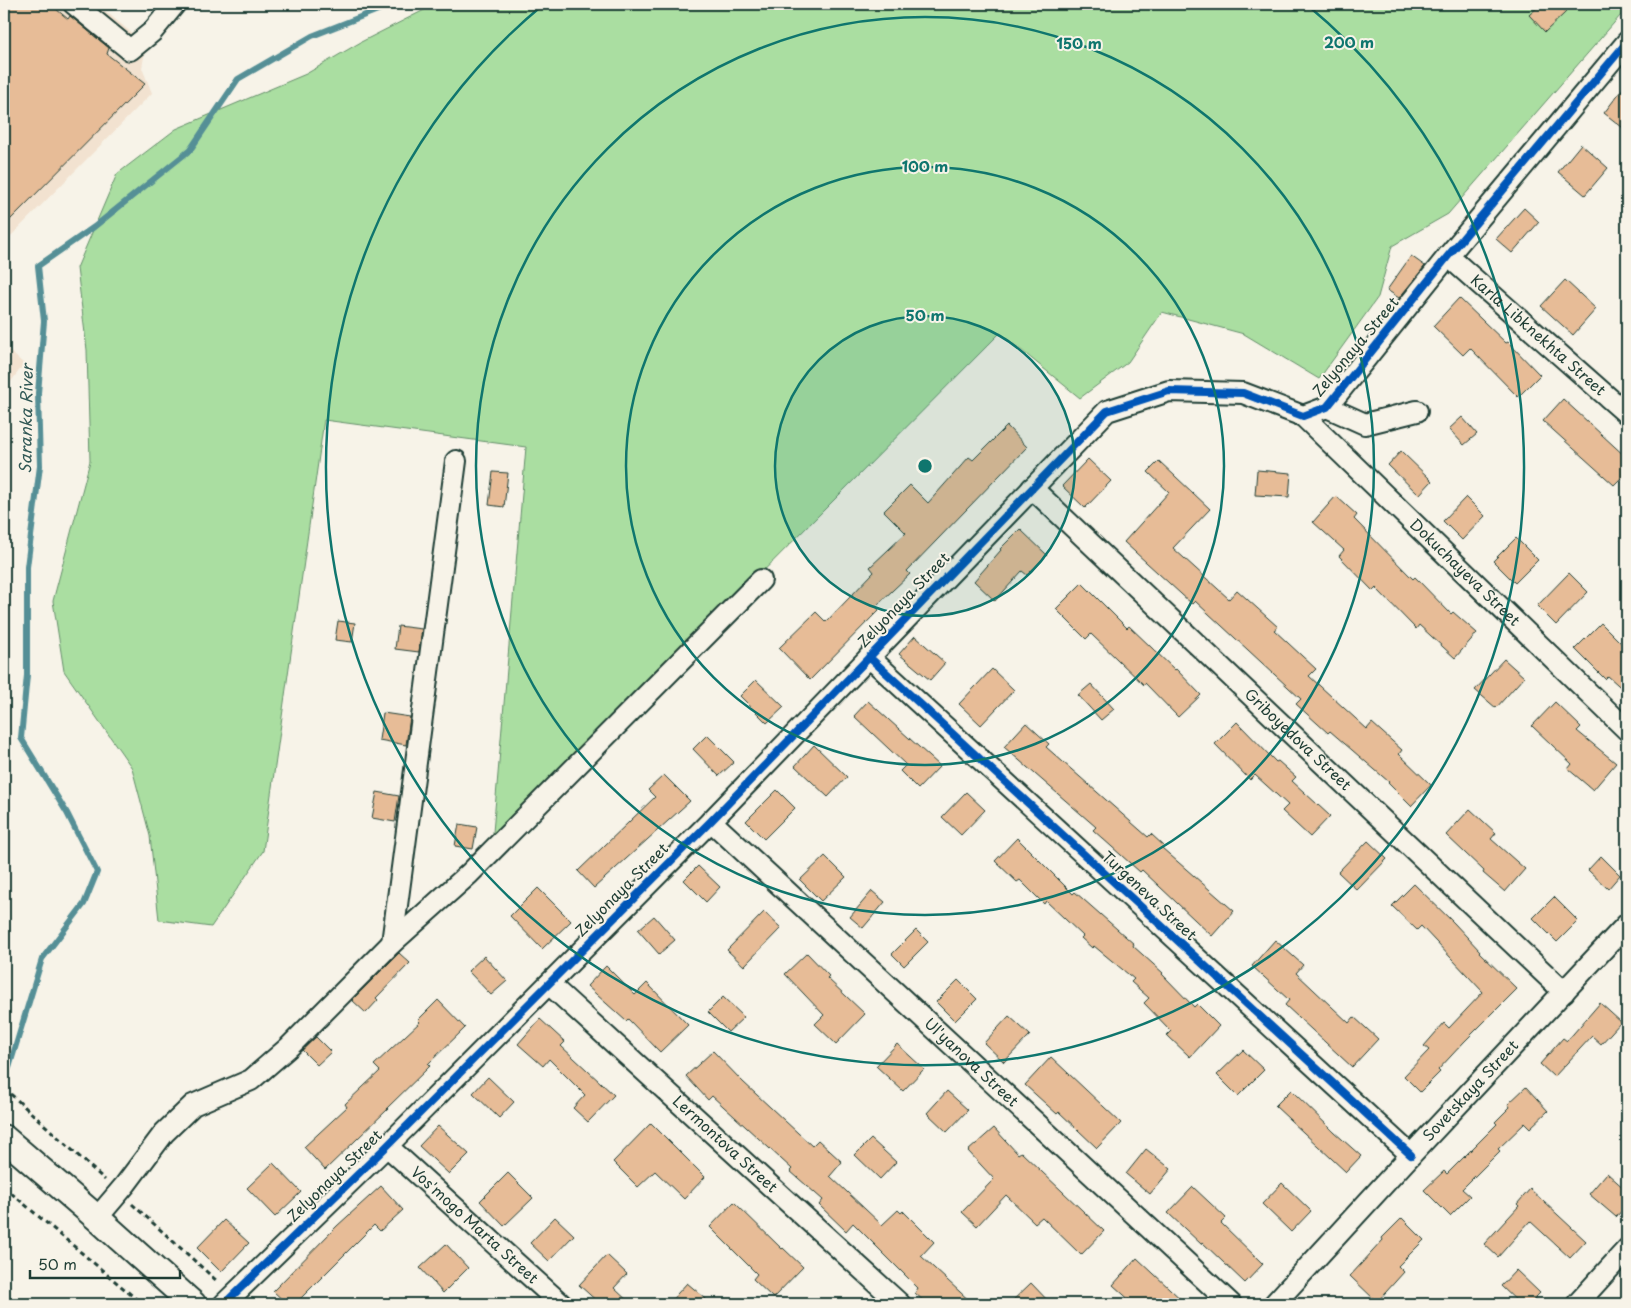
<svg xmlns="http://www.w3.org/2000/svg" width="1631" height="1308" font-family="'Playpen Sans',sans-serif">
  <style>
    .built { fill: #f2e2d0 }
    .green { fill: #aadea1; stroke: #648e6a }
    .lines { fill: none; stroke-linecap: round; stroke-linejoin: round }
    .stream { stroke: #558f96; stroke-width: 6 }
    .building { fill: #e7bc97; stroke: #1f3d34 }
    .minor-casing { stroke: #1f3d34; stroke-width: 24 }
    .major-casing { stroke: #1f3d34; stroke-width: 29 }
    .path { stroke: #1f3d34; stroke-width: 3; stroke-dasharray: 5 4; stroke-linecap: butt }
    .minor { stroke: #f7f3e8; stroke-width: 20 }
    .major { stroke: #f7f3e8; stroke-width: 25 }
    .cycleway-casing { stroke: #f7f3e8; stroke-width: 11 }
    .cycleway { stroke: #0057b8; stroke-width: 8 }
    .ring { fill: none; stroke: #0f766e; stroke-width: 2.5 }
    .labels { text-anchor: middle; stroke-width: 4; stroke-linejoin: round; paint-order: stroke }
    .street-label { font-size: 15px; fill: #1f3d34; stroke: #f7f3e8 }
    .water-label { font-size: 16px; font-style: italic; fill: #315855; stroke: #f7f3e8 }
    .centre { fill: #0f766e; stroke: #f7f3e8; stroke-width: 2.5 }
    .ring-label { font-size: 15px; text-anchor: middle; font-weight: bold; fill: #0f766e; stroke: #f7f3e8; stroke-width: 4; stroke-linejoin: round; paint-order: stroke }
  </style>
  <rect width="100%" height="100%" fill="#f7f3e8"/>
  <filter id="ink" filterUnits="userSpaceOnUse"><feTurbulence type="fractalNoise" baseFrequency=".02" numOctaves="2"/><feDisplacementMap in="SourceGraphic" scale="10" xChannelSelector="R" yChannelSelector="G"/><feConvolveMatrix kernelMatrix="1 2 1 2 8 2 1 2 1" color-interpolation-filters="sRGB"/></filter>
  <g filter="url(#ink)">
    <path class="built" d="M4 4H97L146 45 142 68 152 93 4 243Z
      M4 346 24 364 4 391Z"/>
    <path class="green" d="M436 4H1627V8L1448 214 1392 246 1378 297 1319 379 1244 334 1162 312 1128 362 1080 398 1000 333 492 844 526 447 324 420 263 851 211 927 159 920 150 836 132 768 64 671 53 601 90 461 87 350 77 268 117 174 176 129 306 74 361 42Z"/>
    <g class="lines">
      <path class="stream" d="M9 1068 42 959 84 904 97 872 67 813 21 738 27 675V567L40 466 38 393 44 321 38 266 94 227 190 150 238 79 312 36 393 4"/>
    </g>
    <path class="building" d="M4 4H50L68 19 70 16 109 48 107 54 145 84 4 226Z
      M1541 4H1558L1566 12 1545 32 1529 15Z
      M1627 83V131L1604 113Z
      M1581 144 1608 168 1585 195 1558 172Z
      M1524 208 1539 222 1512 253 1496 239Z
      M1411 256 1425 266 1399 298 1387 290Z
      M1565 280 1596 309 1573 335 1541 306Z
      M1459 298 1506 343 1508 342 1540 375 1518 397 1470 348 1463 355 1433 326Z
      M1563 399 1627 458V472L1614 485 1543 421Z
      M1462 417 1477 434 1464 445 1449 429Z
      M1007 426 1027 447 907 571 910 574 876 606 879 610 810 680 779 648 816 612 826 622 874 572 870 567 906 533 884 511 910 485 928 503 969 457 973 460Z
      M1401 451 1432 481 1419 495 1388 465Z
      M1088 459 1111 481 1085 508 1062 486Z
      M1159 461 1210 509 1173 548 1229 599 1237 590 1278 627 1274 630 1316 669 1309 676 1367 729 1372 723 1402 750 1399 754 1431 785 1411 806 1388 783 1389 782 1330 731 1328 733 1296 704 1301 699 1195 601 1192 604 1124 542 1169 492 1148 472Z
      M1257 470 1291 473 1289 497 1255 495Z
      M493 472 508 473 504 507 489 505Z
      M1336 496 1357 515 1354 519 1413 579 1415 577 1451 614 1453 612 1477 633 1455 658 1419 625 1416 629 1376 588 1373 591 1339 556 1344 550 1313 522Z
      M1466 497 1485 516 1462 540 1443 521Z
      M1020 529 1047 555 1027 575 1022 571 995 601 974 581 1001 550 1000 549Z
      M1516 538 1538 560 1515 583 1493 561Z
      M1569 573 1588 592 1556 625 1537 606Z
      M1082 583 1127 628 1129 626 1175 670 1176 669 1201 695 1178 717 1145 683 1144 685 1091 634 1086 639 1056 609Z
      M338 621 355 623 352 642 335 640Z
      M1601 623 1627 649V693L1608 676 1605 679 1575 649Z
      M398 626 422 629 419 652 395 649Z
      M915 636 945 663 930 680 899 654Z
      M1504 659 1524 677 1496 708 1475 690Z
      M992 669 1014 690 981 725 959 704Z
      M756 680 784 707 767 723 740 696Z
      M1091 684 1114 709 1101 720 1078 695Z
      M868 701 940 766 918 789 900 771 906 765 854 716Z
      M1555 702 1581 727 1577 731 1616 763 1593 790 1568 769 1572 764 1532 726Z
      M383 713 410 717 406 745 379 740Z
      M1237 722 1276 762 1278 761 1296 777 1292 781 1330 816 1310 837 1282 811 1288 805 1255 775 1250 780 1215 744Z
      M1026 723 1049 744 1046 747 1148 837 1151 834 1164 846 1162 848 1234 911 1212 936 1142 870 1140 872 1093 830 1096 827 1004 747Z
      M707 735 734 762 719 776 693 749Z
      M814 745 847 777 828 797 795 766Z
      M664 775 690 801 594 888 578 871 655 797 648 790Z
      M777 790 795 808 764 839 746 821Z
      M377 792 399 796 395 822 372 818Z
      M966 792 985 810 961 835 942 817Z
      M1470 809 1496 833 1491 839 1525 869 1505 892 1483 873 1484 871 1446 835Z
      M459 824 477 827 473 849 455 846Z
      M1017 838 1073 894 1075 892 1134 944 1133 946 1163 973 1162 974 1194 1007 1197 1004 1219 1026 1190 1057 1167 1035 1171 1031 1144 1003 1149 998 1131 982 1134 979 1094 946 1092 948 1081 938 1083 936 1046 901 1044 904 1020 880 1017 882 995 861Z
      M1368 841 1387 859 1357 890 1338 872Z
      M825 856 846 877 821 901 800 880Z
      M1601 856 1620 875 1608 889 1588 870Z
      M698 866 720 887 706 902 684 880Z
      M1414 884 1454 923 1480 951 1479 952 1517 989 1464 1042 1438 1070 1440 1072 1420 1092 1404 1076 1429 1050 1424 1046 1444 1023 1449 1028 1483 992 1421 926 1417 930 1392 906Z
      M538 888 571 921 542 949 510 916Z
      M872 891 885 902 863 928 850 917Z
      M1554 897 1578 921 1557 942 1533 918Z
      M764 912 781 928 744 966 727 950Z
      M654 916 675 940 659 954 638 930Z
      M916 930 928 942 904 966 892 954Z
      M1275 940 1303 965 1296 973 1349 1023 1354 1017 1378 1039 1352 1067 1285 1005 1289 1000 1252 966Z
      M399 953 410 963 376 998 378 1000 366 1013 352 1000Z
      M807 953 829 976 827 978 865 1014 836 1044 815 1024 824 1015 785 974Z
      M484 956 507 981 491 995 468 971Z
      M606 966 635 995 647 983 688 1025 660 1052 628 1019 626 1021 587 986Z
      M958 980 977 999 955 1021 936 1002Z
      M723 997 744 1017 728 1032 708 1012Z
      M438 1000 465 1028 428 1064 430 1066 387 1108 388 1109 325 1170 304 1147 347 1107 345 1104 380 1071 374 1065 420 1022 418 1020Z
      M1600 1003 1621 1022 1601 1044 1592 1036 1554 1077 1540 1064 1563 1038 1567 1041Z
      M1009 1016 1030 1035 1004 1062 984 1043Z
      M540 1019 565 1042 561 1046 614 1095 588 1122 573 1108 585 1095 549 1059 543 1066 518 1044Z
      M316 1037 331 1052 317 1065 302 1050Z
      M897 1044 924 1069 903 1091 876 1066Z
      M1243 1050 1264 1070 1238 1096 1217 1075Z
      M713 1051 743 1082 812 1146 818 1140 842 1162 830 1176 882 1225 898 1210 901 1213 903 1211 934 1242 921 1256 973 1304H927L915 1293 918 1288 853 1223 846 1231 819 1205 823 1200 790 1171 792 1169 712 1096 708 1100 686 1076Z
      M1051 1057 1121 1123 1097 1148 1059 1112 1057 1114 1025 1085Z
      M488 1077 514 1102 499 1118 473 1093Z
      M1526 1087 1548 1111 1530 1128 1525 1123 1498 1149 1500 1151 1462 1189 1470 1196 1450 1216 1424 1190 1444 1171 1447 1174 1497 1124 1495 1122 1510 1107 1508 1104Z
      M1291 1090 1334 1132 1361 1156 1346 1172 1275 1106Z
      M947 1091 968 1110 947 1132 927 1113Z
      M651 1123 705 1177 684 1199 655 1171 638 1187 613 1162Z
      M438 1126 469 1154 449 1174 419 1146Z
      M994 1128 1018 1154 1021 1152 1104 1231 1081 1255 1042 1217 1035 1223 1006 1195 977 1226 962 1212 994 1179 968 1151Z
      M871 1139 896 1162 880 1179 855 1155Z
      M1146 1149 1171 1169 1150 1194 1126 1174Z
      M273 1163 301 1192 275 1217 247 1188Z
      M508 1173 533 1198 504 1226 480 1201Z
      M1607 1173 1627 1191V1205L1616 1217 1589 1194Z
      M1282 1183 1311 1211 1291 1232 1262 1204Z
      M381 1186 403 1210 380 1231 374 1225 295 1304H287L273 1291 337 1226Z
      M1193 1187 1226 1218 1221 1223 1263 1264 1245 1283 1202 1242 1201 1244 1168 1213Z
      M1530 1189 1586 1241 1570 1258 1530 1221 1498 1257 1484 1244 1519 1206 1517 1204Z
      M734 1202 782 1249 783 1248 803 1267 773 1298 753 1279 757 1274 710 1227Z
      M555 1217 574 1235 549 1261 530 1243Z
      M1402 1218 1424 1240 1398 1266 1404 1272 1377 1302 1350 1276 1383 1240 1382 1238Z
      M224 1220 249 1243 221 1272 197 1248Z
      M446 1244 468 1268 443 1293 420 1268Z
      M607 1255 627 1274 614 1288 631 1304H600L579 1285Z
      M1137 1258 1186 1304H1134L1113 1285Z
      M1516 1270 1540 1293 1529 1304H1520L1501 1286Z
      M687 1283 712 1304H668Z
      M1031 1283 1051 1304H1009Z"/>
    <g class="lines">
      <g class="minor-casing">
        <g id="minor">
          <path d="M74 4 130 50 152 32 175 4"/>
          <path id="s1" d="M1448 256 1627 414"/>
          <path d="M1327 407 1365 424 1417 411"/>
          <path id="s2" d="M1303 416 1627 730"/>
          <path id="s3" d="M1032 488 1564 992"/>
          <path d="M869 657 1411 1155"/>
          <path id="s4" d="M711 821 1231 1304"/>
          <path d="M392 943 456 461"/>
          <path id="s5" d="M549 984 900 1304"/>
          <path id="s6" d="M387 1146 561 1304"/>
          <path d="M97 1218 125 1185 164 1133 193 1105 251 1080 289 1047 392 943 469 874 761 580"/>
          <path d="M224 1304 387 1146 711 821 1107 411 1169 391 1243 393 1303 416 1327 407 1448 256 1627 42"/>
          <path id="s7" d="M1274 1304 1411 1155 1627 924"/>
          <path d="M1577 1304 1627 1249"/>
        </g>
      </g>
      <g class="major-casing">
        <path id="major" d="M4 1138 97 1218 193 1304"/>
      </g>
      <path class="path" d="M4 1088 105 1180
        M4 1187 142 1304
        M132 1204 218 1282"/>
      <use href="#minor" class="minor"/>
      <use href="#major" class="major"/>
      <g class="cycleway-casing">
        <path id="cycleway" d="M869 657 1411 1155
          M224 1304 387 1146 711 821 1107 411 1169 391 1243 393 1303 416 1327 407 1448 256 1627 42"/>
      </g>
      <use href="#cycleway" class="cycleway"/>
    </g>
  </g>
  <circle cx="925" cy="466" r="150" fill="#0f766e" fill-opacity=".12"/>
  <g class="ring">
    <circle cx="925" cy="466" r="150"/>
    <circle cx="925" cy="466" r="299"/>
    <circle cx="925" cy="466" r="449"/>
    <path d="M1306 4A599 599 0 1 1 544 4"/>
  </g>
  <g class="labels">
    <g class="street-label">
      <text dy="5" stroke="none"><textPath href="#s1" startOffset="120">Karla Libknekhta Street</textPath></text>
      <text transform="translate(1356 347) rotate(-50)" y="5">Zelyonaya Street</text>
      <text dy="5" stroke="none"><textPath href="#s2" startOffset="225">Dokuchayeva Street</textPath></text>
      <text transform="translate(904 600) rotate(-46)" y="5">Zelyonaya Street</text>
      <text dy="5" stroke="none"><textPath href="#s3" startOffset="366">Griboyedova Street</textPath></text>
      <text transform="translate(622 890) rotate(-45)" y="5">Zelyonaya Street</text>
      <text transform="translate(1149 896) rotate(43)" y="5">Turgeneva Street</text>
      <text dy="5" stroke="none"><textPath href="#s4" startOffset="355">Ul'yanova Street</textPath></text>
      <text dy="5" stroke="none"><textPath href="#s7" startOffset="290">Sovetskaya Street</textPath></text>
      <text dy="5" stroke="none"><textPath href="#s5" startOffset="238">Lermontova Street</textPath></text>
      <text transform="translate(335 1176) rotate(-44)" y="5">Zelyonaya Street</text>
      <text dy="5" stroke="none"><textPath href="#s6" startOffset="118">Vos'mogo Marta Street</textPath></text>
    </g>
    <g class="water-label">
      <text transform="translate(26 419) rotate(-89)" y="6">Saranka River</text>
    </g>
  </g>
  <circle cx="925" cy="466" r="8" class="centre"/>
  <g class="ring-label">
    <text x="1349" y="48">200 m</text>
    <text x="1079" y="49">150 m</text>
    <text x="925" y="172">100 m</text>
    <text x="925" y="321">50 m</text>
  </g>
  <rect width="1631" height="1308" fill="none" stroke="#f7f3e8" stroke-width="20"/>
  <rect x="10" y="10" width="1611" height="1288" fill="none" stroke="#1f3d34" stroke-width="2" filter="url(#ink)"/>
  <path d="M30 1270v8h150v-8" fill="none" stroke="#1f3d34" stroke-width="2.5"/>
  <text x="38" y="1270" font-size="15" fill="#1f3d34" stroke="#f7f3e8" stroke-width="4" paint-order="stroke">50 m</text>
</svg>
